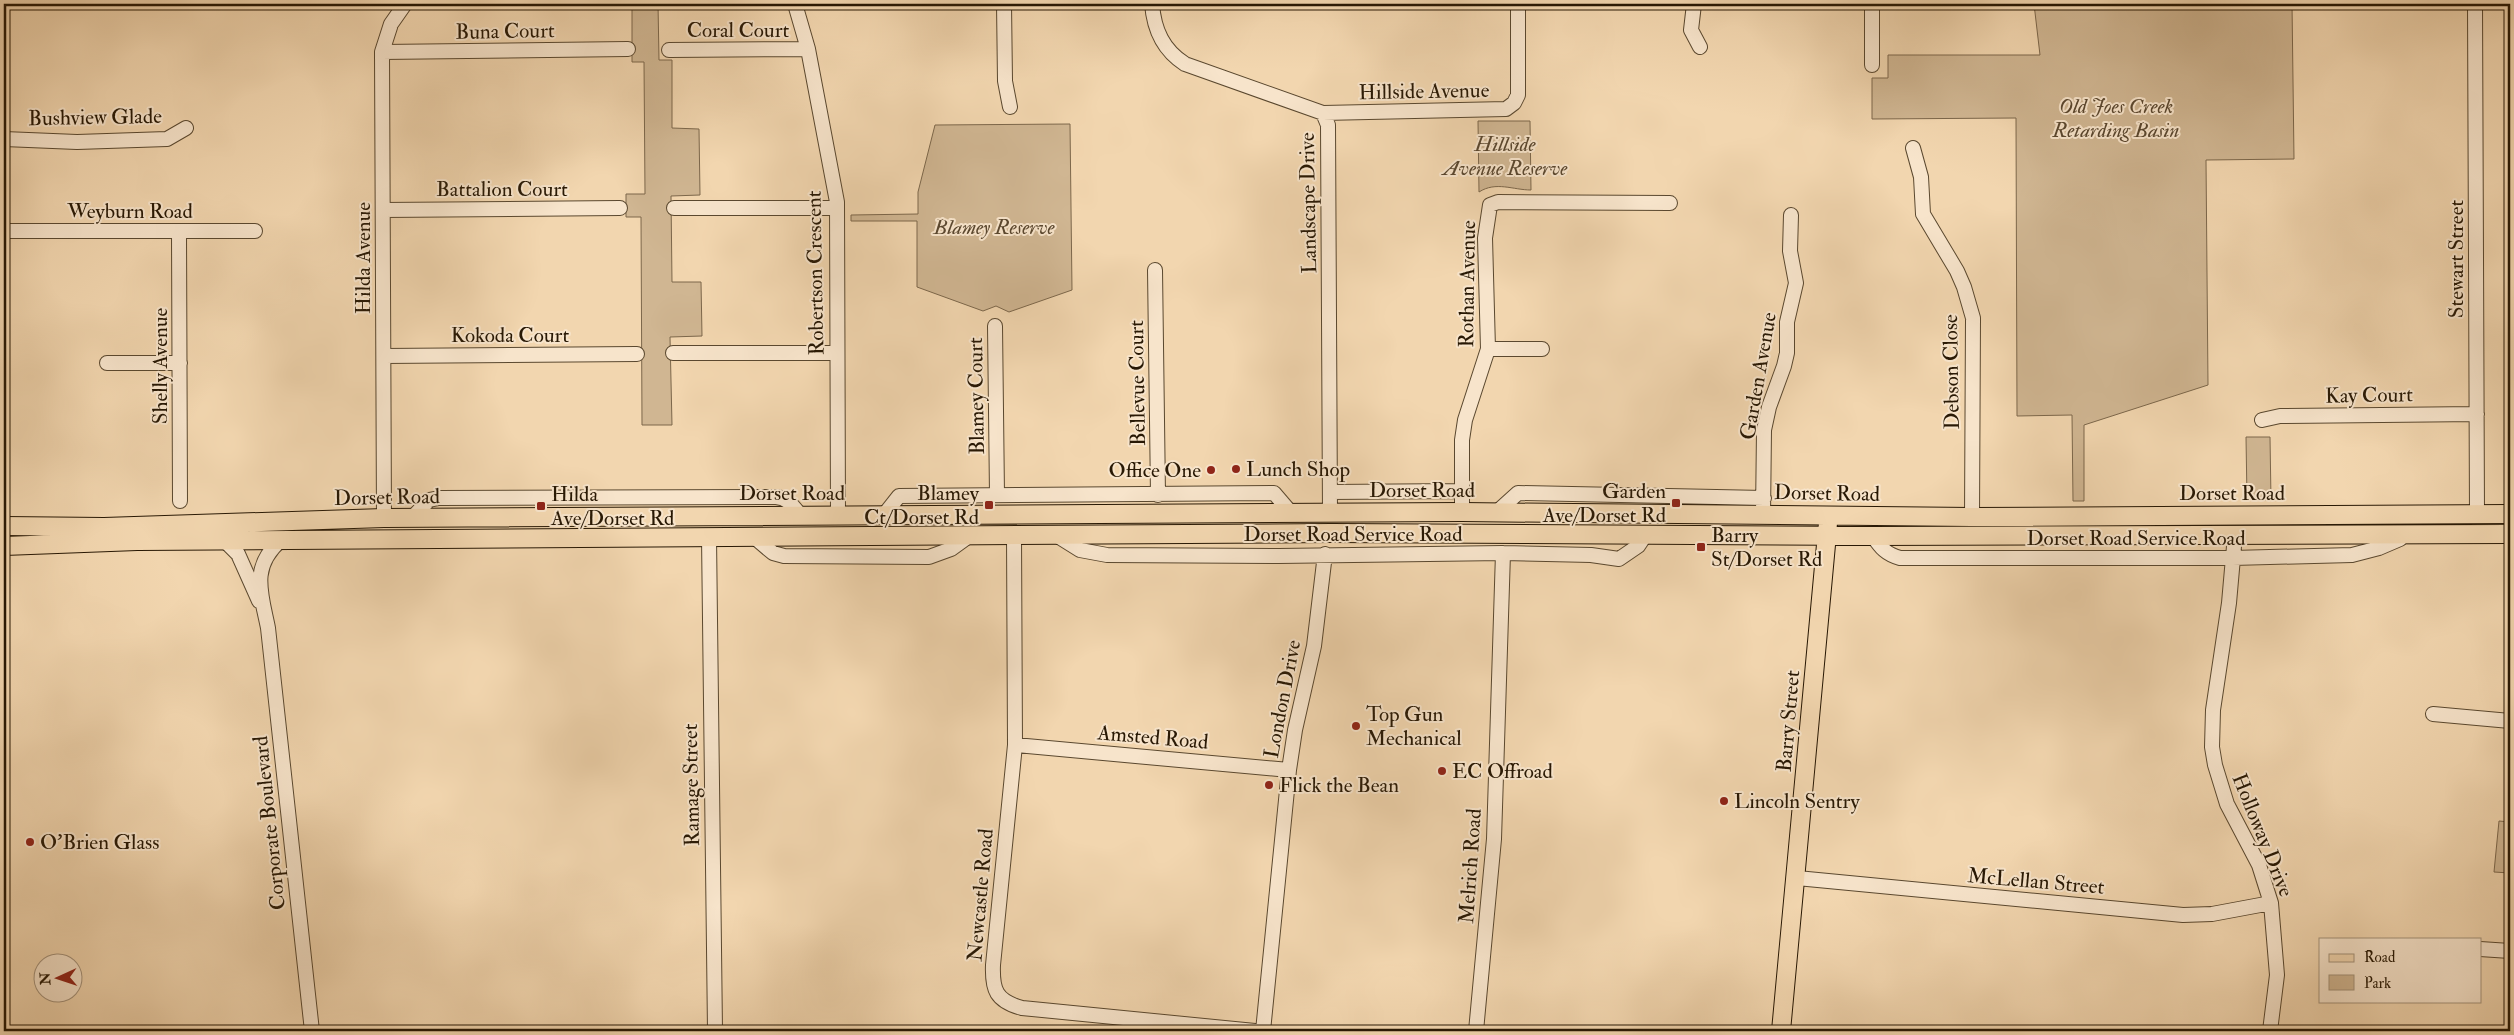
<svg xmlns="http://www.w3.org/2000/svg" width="2514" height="1035" font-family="'IM FELL Double Pica',serif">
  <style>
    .green { fill: #d0b692; stroke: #7c674b }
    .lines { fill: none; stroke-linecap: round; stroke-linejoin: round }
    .minor-casing { stroke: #5a482f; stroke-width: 16 }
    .major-casing { stroke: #281804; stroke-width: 20 }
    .minor { stroke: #f7e4cb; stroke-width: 14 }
    .major { stroke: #f2d6af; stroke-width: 18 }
    .poi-dot { fill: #8f2418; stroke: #f7e4cb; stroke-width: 2 }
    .labels { text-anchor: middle; stroke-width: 4; stroke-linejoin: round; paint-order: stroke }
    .street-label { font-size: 21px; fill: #281804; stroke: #f7e4cb }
    .park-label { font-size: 21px; font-style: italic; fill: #5a472f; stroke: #f7e4cb }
    .poi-label { font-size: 21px; fill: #281804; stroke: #f7e4cb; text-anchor: start }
  </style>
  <rect width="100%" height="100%" fill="#f2d6af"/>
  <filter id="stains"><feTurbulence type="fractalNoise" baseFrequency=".004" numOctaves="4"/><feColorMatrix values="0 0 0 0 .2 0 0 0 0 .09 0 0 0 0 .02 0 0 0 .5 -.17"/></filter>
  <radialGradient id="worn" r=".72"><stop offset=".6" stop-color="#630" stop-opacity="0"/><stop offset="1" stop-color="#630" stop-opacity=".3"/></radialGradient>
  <path class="green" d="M632 4H658L659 60H672V128L699 129 700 195 671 196 672 282H701L702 336 670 337 672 425H642L641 217H626V194H645L644 62H632Z
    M2034 4H2292L2294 159 2206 160 2208 385 2084 425V501H2073L2072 415 2017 416 2016 118 1872 119V78H1888V55H2040Z
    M1478 121H1530L1531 190C1513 190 1496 181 1479 192Z
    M1070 124 1072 290 1009 312 996 306 983 311 917 287V221H851V215L918 214V192L935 125Z
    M2246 437H2270L2271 500H2247Z
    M2499 821 2510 822V873L2494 872Z"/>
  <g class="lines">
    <g class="minor-casing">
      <path id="minor" d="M795 4 808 49 837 202 838 515
        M1004 4 1005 81 1010 107
        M1152 4C1154 30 1163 50 1185 64L1323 113 1328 125 1330 513
        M1694 4 1691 30 1700 47
        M2475 4 2477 514
        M669 50 808 49
        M382 52 628 49
        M1872 65V4
        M1323 113 1506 109 1514 103 1518 95V4
        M4 139 77 142 167 139 186 128
        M1913 148 1921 177 1923 214 1957 271 1964 287 1973 318 1972 517
        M674 208H837
        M383 210 620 208
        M4 231H255
        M179 232 180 501
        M1155 270 1158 495
        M995 326 997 495
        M1488 349H1542
        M673 353H837
        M384 356 637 354
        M107 363H180
        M2262 420 2280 416 2477 414
        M1330 492 1462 491
        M1462 512V440L1465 420 1488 349 1485 238 1490 205 1498 202 1670 203
        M1497 512 1518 493 1764 498
        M884 515 899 496 1274 493 1292 514
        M1763 515 1764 430 1769 407 1784 366 1787 353V322L1796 283 1790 251 1791 215
        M384 518 382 52 391 24 405 4
        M412 518 429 500 439 498 776 497C788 498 793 506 801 516
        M1056 535 1080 550 1107 555 1279 556 1503 553 1591 555 1619 559 1638 546 1646 534
        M2235 535 2229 603 2213 710 2212 747 2215 765 2227 804 2259 865 2271 903 2277 975 2270 1031
        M1014 536 1015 745 993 965C992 990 996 1001 1022 1008L1255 1031
        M1873 536C1881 548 1886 554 1900 558H2233L2352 555 2379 548 2400 539 2403 535
        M709 537 715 1031
        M754 537 773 553 784 556 929 557 951 549 969 536
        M224 540 238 554 259 601
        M281 540C250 567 261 593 268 628L312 1031
        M2433 714 2510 721
        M1015 745 1289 770
        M1797 878 2183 915 2212 914 2271 903
        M2480 949 2510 951
        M1263 1031 1289 770 1295 730 1314 646 1325 554
        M1476 1031 1494 839 1503 553"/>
    </g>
    <g class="major-casing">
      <path id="major" d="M4 526 104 527 384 518 1462 512 1972 517 2510 514
        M4 546 137 541 1331 533 1873 536 2510 534
        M1781 1031 1828 523"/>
    </g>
    <use href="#minor" class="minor"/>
    <use href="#major" class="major"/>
  </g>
  <g class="poi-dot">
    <circle cx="1236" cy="469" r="5"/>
    <circle cx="1211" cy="470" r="5"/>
    <rect x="1671" y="498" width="10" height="10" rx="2.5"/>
    <rect x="984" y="500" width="10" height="10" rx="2.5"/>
    <rect x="536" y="501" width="10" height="10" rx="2.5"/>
    <rect x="1696" y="542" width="10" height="10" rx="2.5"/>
    <circle cx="1356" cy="726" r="5"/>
    <circle cx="1442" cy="771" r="5"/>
    <circle cx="1269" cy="785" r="5"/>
    <circle cx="1724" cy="801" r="5"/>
    <circle cx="30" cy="842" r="5"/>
  </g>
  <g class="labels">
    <g class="street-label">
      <text x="738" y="37">Coral Court</text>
      <text transform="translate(505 31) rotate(-1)" y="7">Buna Court</text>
      <text transform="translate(1424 91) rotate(-1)" y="7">Hillside Avenue</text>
      <text transform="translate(95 117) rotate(-1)" y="7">Bushview Glade</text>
      <text x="502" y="196">Battalion Court</text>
      <text transform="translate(1308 203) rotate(-91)" y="7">Landscape Drive</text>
      <text x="130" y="218">Weyburn Road</text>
      <text transform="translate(363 258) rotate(-90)" y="7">Hilda Avenue</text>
      <text transform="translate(2456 259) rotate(-90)" y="7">Stewart Street</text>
      <text transform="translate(815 273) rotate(-91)" y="7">Robertson Crescent</text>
      <text transform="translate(1467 284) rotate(-89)" y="7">Rothan Avenue</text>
      <text x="510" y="342">Kokoda Court</text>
      <text transform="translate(160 366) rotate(-90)" y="7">Shelly Avenue</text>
      <text transform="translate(1951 372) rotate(-91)" y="7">Debson Close</text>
      <text transform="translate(1758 376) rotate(-80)" y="7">Garden Avenue</text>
      <text transform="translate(1137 383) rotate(-91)" y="7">Bellevue Court</text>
      <text transform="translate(2369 395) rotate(-1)" y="7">Kay Court</text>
      <text transform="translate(976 396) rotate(-91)" y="7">Blamey Court</text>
      <text x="1422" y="497">Dorset Road</text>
      <text x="792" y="500">Dorset Road</text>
      <text transform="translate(1827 493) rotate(1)" y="7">Dorset Road</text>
      <text x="2232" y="500">Dorset Road</text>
      <text transform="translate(387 497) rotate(-1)" y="7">Dorset Road</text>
      <text x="1353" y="541">Dorset Road Service Road</text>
      <text x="2136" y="545">Dorset Road Service Road</text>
      <text transform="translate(1282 699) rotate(-79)" y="7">London Drive</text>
      <text transform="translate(1788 721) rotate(-85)" y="7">Barry Street</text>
      <text transform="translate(1153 737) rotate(5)" y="7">Amsted Road</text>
      <text transform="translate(691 785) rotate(-91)" y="7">Ramage Street</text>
      <text transform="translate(269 823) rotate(-96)" y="7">Corporate Boulevard</text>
      <text transform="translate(2263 835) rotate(68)" y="7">Holloway Drive</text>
      <text transform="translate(1470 866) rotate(-86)" y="7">Melrich Road</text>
      <text transform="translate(2036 881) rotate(5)" y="7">McLellan Street</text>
      <text transform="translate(980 895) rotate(-85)" y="7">Newcastle Road</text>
    </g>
    <g class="park-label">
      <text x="2116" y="113">Old Joes Creek<tspan x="2116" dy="24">Retarding Basin</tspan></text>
      <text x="1505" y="151">Hillside<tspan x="1505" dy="24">Avenue Reserve</tspan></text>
      <text x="994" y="234">Blamey Reserve</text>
    </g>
    <g class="poi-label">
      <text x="1246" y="476">Lunch Shop</text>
      <text x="1201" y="477" text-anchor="end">Office One</text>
      <text x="1666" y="498" text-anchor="end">Garden<tspan x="1666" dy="24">Ave/Dorset Rd</tspan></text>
      <text x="979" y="500" text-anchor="end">Blamey<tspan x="979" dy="24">Ct/Dorset Rd</tspan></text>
      <text x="551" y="501">Hilda<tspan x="551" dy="24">Ave/Dorset Rd</tspan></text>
      <text x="1711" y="542">Barry<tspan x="1711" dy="24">St/Dorset Rd</tspan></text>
      <text x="1366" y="721">Top Gun<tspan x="1366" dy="24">Mechanical</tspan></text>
      <text x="1452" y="778">EC Offroad</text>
      <text x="1279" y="792">Flick the Bean</text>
      <text x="1734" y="808">Lincoln Sentry</text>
      <text x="40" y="849">O'Brien Glass</text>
    </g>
  </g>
  <rect width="2514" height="1035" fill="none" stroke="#f2d6af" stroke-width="20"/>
  <rect x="5" y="5" width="2504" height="1025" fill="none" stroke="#281804" stroke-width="2.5"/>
  <rect x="10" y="10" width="2494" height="1015" fill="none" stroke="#281804"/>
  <rect x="2319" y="938" width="162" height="65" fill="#f7e4cb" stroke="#a4927b"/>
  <rect x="2329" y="954" width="25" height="8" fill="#f2d6af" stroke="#a4927b"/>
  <text x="2364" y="962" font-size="15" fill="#281804">Road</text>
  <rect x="2329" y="975" width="25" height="15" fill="#d0b692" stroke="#a4927b"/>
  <text x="2364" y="988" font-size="15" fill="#281804">Park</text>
  <g transform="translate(58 978) rotate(267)"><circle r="24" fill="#f7e4cb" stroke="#a4927b"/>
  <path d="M0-4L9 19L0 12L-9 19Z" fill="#8f2418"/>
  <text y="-8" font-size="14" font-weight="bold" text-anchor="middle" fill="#281804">N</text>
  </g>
  <rect width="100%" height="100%" filter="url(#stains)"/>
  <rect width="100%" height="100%" fill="url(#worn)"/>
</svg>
